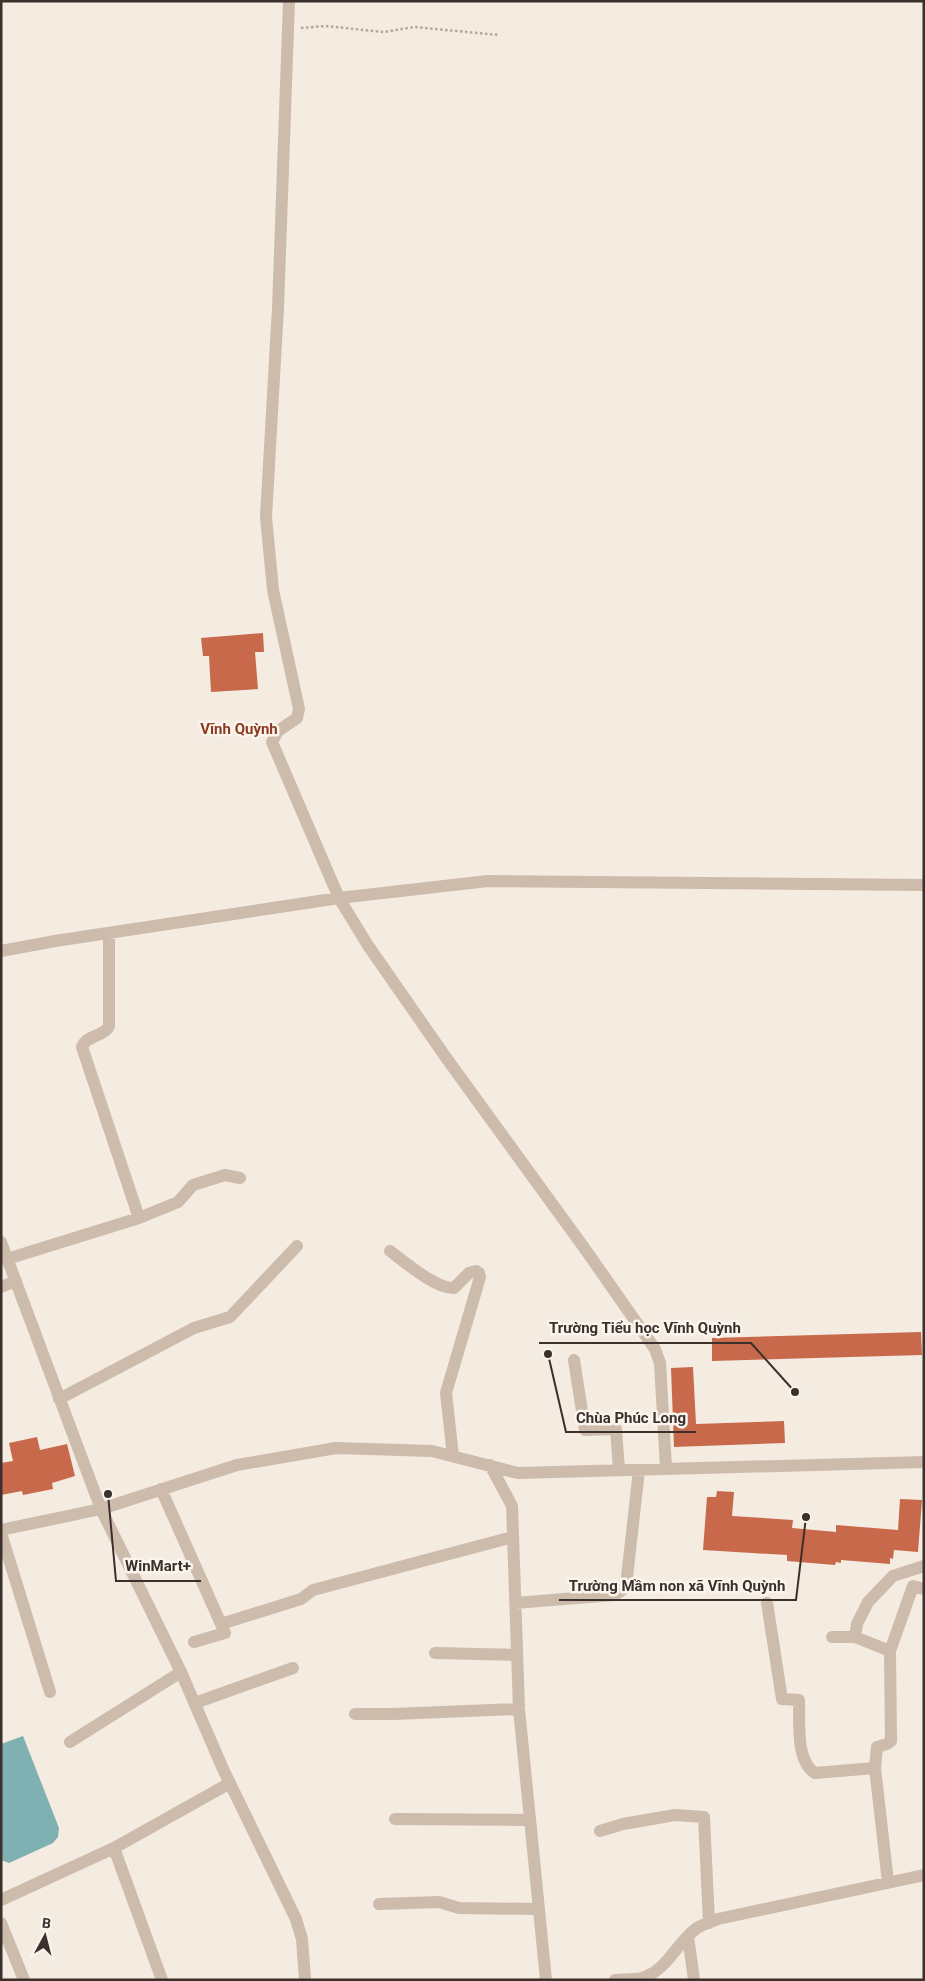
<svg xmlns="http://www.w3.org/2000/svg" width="925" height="1981" font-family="Roboto,sans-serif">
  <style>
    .water { fill: #7fb0b2 }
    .building { fill: #c8694b }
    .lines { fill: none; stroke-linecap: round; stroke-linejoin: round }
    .path { stroke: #b9a596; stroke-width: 2.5; stroke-dasharray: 2.5 2.5; stroke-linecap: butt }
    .minor { stroke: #cdbbac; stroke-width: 12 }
    .labels { text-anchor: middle; stroke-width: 5; stroke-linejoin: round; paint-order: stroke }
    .neighbourhood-label { font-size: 15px; font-weight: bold; fill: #8c3b22; stroke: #fbf5ee }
    .leader { fill: none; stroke: #3b302b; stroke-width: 2 }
    .callout-dot { fill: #3b302b; stroke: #fbf5ee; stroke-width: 2 }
    .callout-label { font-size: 15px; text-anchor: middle; font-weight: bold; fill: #3b302b; stroke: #fbf5ee; stroke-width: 5; stroke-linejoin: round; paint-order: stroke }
  </style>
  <rect width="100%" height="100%" fill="#f4ebe1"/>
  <path class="water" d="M23 1736 59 1828 58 1837 53 1843 9 1863 1 1860V1744Z"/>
  <path class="building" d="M263 633 264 652H255L258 689 211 692 209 656H203L201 638Z
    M921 1332 922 1355 712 1361V1338Z
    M693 1367 696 1424 784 1421 785 1443 674 1447 671 1368Z
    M37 1437 40 1450 67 1444 75 1476 52 1483 53 1489 23 1495 22 1491 1 1495V1463L13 1461 9 1443Z
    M717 1491 734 1492 732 1516 793 1520 792 1528 836 1532V1525L898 1530 900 1499 922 1500 918 1552 894 1550 893 1559 890 1558V1564L841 1560V1563L836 1562 835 1565 787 1561V1555L703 1550 707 1497H716Z"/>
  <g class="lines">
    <path class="path" d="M301 28 325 26 384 32 414 27 499 35"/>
    <path class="minor" d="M289 1 278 308 266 517 273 590 299 709 297 718 278 731 272 742 339 898 367 944 447 1059 585 1249 655 1349 660 1363 666 1468
      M109 933V1026C104 1037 86 1035 82 1047L139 1218
      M1 951 55 941 339 898 488 881 924 885
      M1 1242 101 1509 181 1672 223 1769 296 1919 302 1939 305 1980
      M390 1251C405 1262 436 1289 454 1288L469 1273 476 1271 479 1273 480 1277 446 1393 453 1456
      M7 1259 139 1218 178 1202 193 1185 225 1175 240 1178
      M1 1287 16 1281
      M574 1360 585 1430 616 1429 619 1470
      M59 1399 194 1328 230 1317 297 1246
      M490 1465 512 1506 519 1709 546 1980
      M161 1489 221 1624
      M1 1530 101 1509 237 1465 336 1448 432 1451 518 1473 924 1462
      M1 1533 50 1692
      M515 1603 614 1595 621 1591 626 1586 639 1470
      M767 1603 782 1699 799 1700C800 1720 795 1761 815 1773L875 1768 888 1882
      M832 1637H855L857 1624 868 1602 893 1576 924 1566
      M855 1637 890 1651
      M194 1642 225 1633 221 1624 301 1599 313 1590 513 1537
      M435 1653 517 1655
      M195 1703 293 1668
      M355 1714H393L519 1709
      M70 1742 181 1672
      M875 1768 877 1747 887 1744 891 1741 890 1651 913 1586 924 1589
      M395 1819 530 1820
      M600 1831 623 1824 675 1815 704 1817 709 1923
      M114 1848 230 1783
      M1 1900 114 1848 162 1980
      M379 1904 439 1902 459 1908 539 1909
      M1 1923 24 1980
      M688 1936 694 1980
      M615 1980C623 1979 634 1980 642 1978 668 1970 676 1943 697 1928 703 1924 711 1922 718 1919L924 1875"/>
  </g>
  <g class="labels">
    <g class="neighbourhood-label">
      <text x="239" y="734">Vĩnh Quỳnh</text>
    </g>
  </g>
  <path class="leader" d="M795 1392L751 1343H539M548 1354L566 1432H696M108 1494L116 1581H201M806 1517L796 1600H559"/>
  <g class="callout-dot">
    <circle cx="795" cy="1392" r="5"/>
    <circle cx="548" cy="1354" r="5"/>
    <circle cx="108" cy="1494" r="5"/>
    <circle cx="806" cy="1517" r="5"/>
  </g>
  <g class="callout-label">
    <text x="645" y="1333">Trường Tiểu học Vĩnh Quỳnh</text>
    <text x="631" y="1423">Chùa Phúc Long</text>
    <text x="158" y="1571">WinMart+</text>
    <text x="677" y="1591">Trường Mầm non xã Vĩnh Quỳnh</text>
  </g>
  <rect width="925" height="1981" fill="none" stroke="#3b302b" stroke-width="5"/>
  <g transform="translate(45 1936) rotate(7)" stroke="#fbf5ee" stroke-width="4" paint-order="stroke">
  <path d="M0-4L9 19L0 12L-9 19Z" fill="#3b302b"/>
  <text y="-8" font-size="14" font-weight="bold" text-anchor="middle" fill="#3b302b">B</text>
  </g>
</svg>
